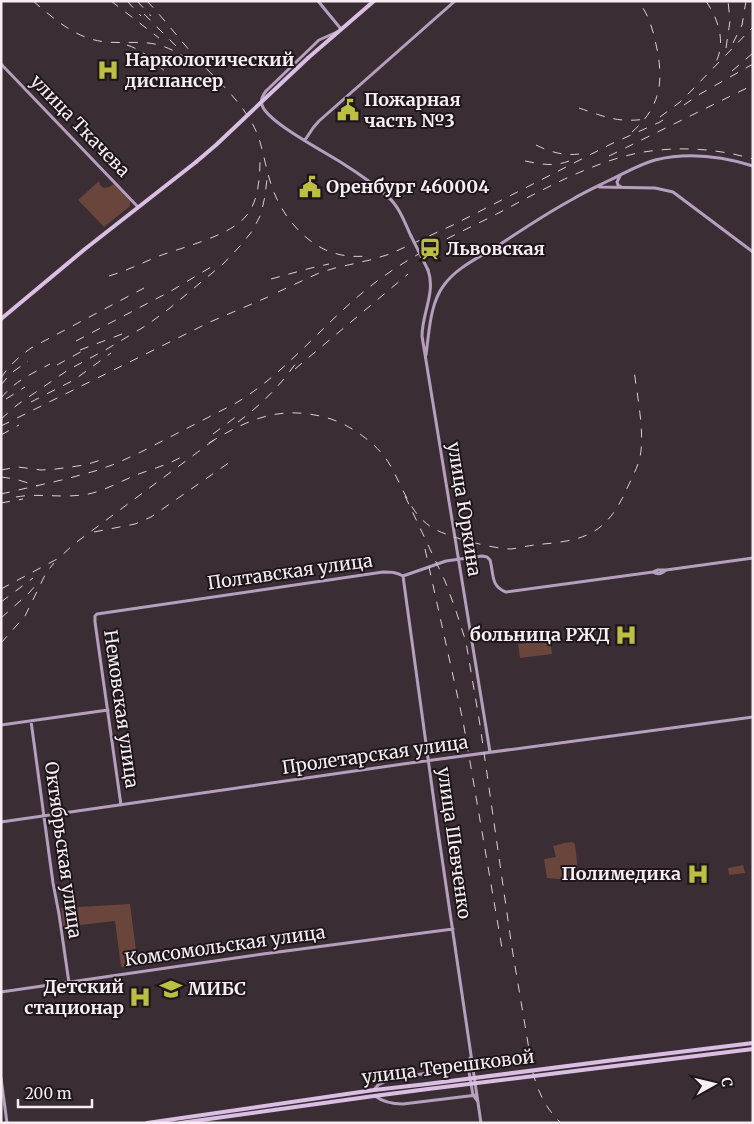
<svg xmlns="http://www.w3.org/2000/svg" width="754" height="1124" font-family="Merriweather,serif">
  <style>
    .green { fill: #69453c }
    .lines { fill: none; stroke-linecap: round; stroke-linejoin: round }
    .secondary { stroke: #b69fbd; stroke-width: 3 }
    .primary { stroke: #dbbee4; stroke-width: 4 }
    .rail { stroke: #dbd1d6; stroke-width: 1; stroke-dasharray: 9 9; stroke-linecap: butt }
    .secondary-bridge { stroke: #b69fbd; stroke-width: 3 }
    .primary-bridge { stroke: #dbbee4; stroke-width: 4 }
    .labels { text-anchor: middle; stroke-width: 4; stroke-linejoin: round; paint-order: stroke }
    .poi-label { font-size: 18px; font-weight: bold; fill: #f7edf2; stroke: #1d171b; text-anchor: start }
    .street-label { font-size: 18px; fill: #f7edf2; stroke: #1d171b }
  </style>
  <rect width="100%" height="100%" fill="#3a2d34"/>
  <path class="green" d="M99 181 100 185 104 188 109 187 114 184 130 201V206L104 227 78 200Z
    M550 640 552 654 520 658 518 644Z
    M572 842 574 843 575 844 579 879 568 880 547 878 544 859 556 857 553 846 564 843Z
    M743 865 745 873 729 875 728 868Z
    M130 904 138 966 121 967 115 921 63 927 61 908Z"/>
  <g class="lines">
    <path class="secondary" d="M318 1 341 29
      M337 32 319 40 266 91C263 95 260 100 262 105 267 122 325 152 342 163 358 173 374 184 388 197 399 206 405 223 411 236
      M1 64 138 207
      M305 140 313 128 319 121 455 1
      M620 176 617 182 618 185 621 187
      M599 187 655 188 673 192 753 252
      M428 270C436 292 422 313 422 336L490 752
      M426 355C429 333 430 303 444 285 457 267 480 257 499 245 523 229 547 213 573 199 585 192 598 186 610 180 625 173 640 164 655 160 688 152 721 156 753 166
      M653 572C658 575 662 574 666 570
      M403 576 438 831 481 1123
      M31 721 53 883 59 914 69 983
      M1 725 108 710
      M121 805 95 622V616L97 614 383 572C391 572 396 572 403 576L446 561 482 556 487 557 490 560C494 573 490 586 506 592L653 572 658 570H666L753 558
      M1 822 403 764 753 717
      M1 992 263 954 453 929
      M470 1058 468 1066 473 1095 478 1102
      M1 1078 7 1123
      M374 1090 378 1085 388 1080 472 1065
      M375 1096C383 1102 393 1104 403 1104L477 1095"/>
    <path class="primary" d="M308 58 374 1
      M1 319 85 249 196 162
      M630 1058 753 1043
      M631 1064 753 1049
      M147 1123 374 1090 427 1084
      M180 1123 374 1096 428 1089"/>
    <path class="rail" d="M33 1C51 16 68 32 91 39 110 45 129 41 148 43 168 45 184 56 200 68
      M111 1 159 38
      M127 1 141 16
      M137 1 151 16
      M147 1C165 20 180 40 197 59 216 79 238 98 252 123 263 142 264 164 271 184 275 197 281 208 288 218 309 245 332 259 366 256
      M706 1C718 19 726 41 716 62
      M144 14 181 51
      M733 43 742 25 746 1
      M127 45C149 52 164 72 181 86
      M726 48 730 21 728 1
      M732 71 753 53
      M684 105 700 94 753 64
      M579 108C605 117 618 123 646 119
      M660 117 680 102 692 90 753 27
      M632 132C663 105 664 77 655 40 652 26 647 12 638 1
      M536 145C550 152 564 156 579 154
      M609 156 753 85
      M525 161C540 164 554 167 569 161
      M109 276C126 271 142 263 159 256 183 247 230 236 246 216 259 201 260 176 260 157
      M271 279 311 268 329 264
      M278 292 319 273 335 268 370 260 390 254 453 225 611 144 660 122 669 116
      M76 341 171 291 211 267
      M80 350 130 331
      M57 365 86 349
      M295 369 408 274
      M1 378C9 365 19 357 31 348L144 288
      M1 385 10 374 28 361
      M1 398C15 381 31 374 50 364
      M6 399 25 387
      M31 402 74 380 111 353
      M1 419 17 405 68 370 107 349 147 325 170 308 223 264 241 245 253 230 261 214 265 196 267 179
      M238 422C261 405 282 384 298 360
      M1 426 210 322 268 297
      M213 434 241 413
      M1 435 19 425
      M209 443C250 418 282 404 331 419 352 426 379 445 390 465 403 487 409 512 431 527 446 537 494 549 511 549 519 548 527 546 534 545 552 543 573 542 589 534 606 526 616 511 624 495 629 483 637 470 640 457 645 433 637 395 634 370
      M1 470 18 467 41 470 56 469 85 465 104 459
      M1 477 15 479 38 486
      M1 494 66 479 95 471 115 464 141 452 236 403C286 373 322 325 367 289 405 258 448 238 491 217 531 196 571 173 615 159 658 145 709 146 753 159
      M405 496 445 581 455 608 466 642 480 725 512 948 533 1073C538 1092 546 1109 561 1123
      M16 497C38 493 60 498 82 495 101 493 119 482 136 475 152 469 168 465 183 456
      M1 503 23 499
      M94 532 135 524 151 517 230 462
      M425 549 463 721 503 954
      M1 589 59 558 74 544 214 440
      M1 602 33 578
      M1 618 28 594 36 585
      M1 643 25 616 46 573 54 563"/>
    <path class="secondary-bridge" d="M411 236 428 270"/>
    <path class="primary-bridge" d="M196 162 216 145 308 58
      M427 1084 630 1058
      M428 1089 631 1064"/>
  </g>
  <defs>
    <g id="hospital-bare" transform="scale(1.725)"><path d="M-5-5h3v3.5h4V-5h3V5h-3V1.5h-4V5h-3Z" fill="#bdbf43" stroke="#1d171b" stroke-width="2.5" paint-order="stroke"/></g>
    <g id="civic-bare" transform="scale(1.725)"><path d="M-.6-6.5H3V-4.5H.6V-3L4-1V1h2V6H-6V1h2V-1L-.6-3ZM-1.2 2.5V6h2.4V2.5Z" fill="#bdbf43" stroke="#1d171b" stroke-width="2.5" paint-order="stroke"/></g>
    <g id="station-bare" transform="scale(1.725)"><path d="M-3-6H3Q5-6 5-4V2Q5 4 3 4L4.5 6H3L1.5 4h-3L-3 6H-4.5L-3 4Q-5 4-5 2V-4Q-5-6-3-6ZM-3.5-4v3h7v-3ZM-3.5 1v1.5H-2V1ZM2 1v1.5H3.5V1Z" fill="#bdbf43" stroke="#1d171b" stroke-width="2.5" paint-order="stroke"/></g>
    <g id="university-bare" transform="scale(1.725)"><path d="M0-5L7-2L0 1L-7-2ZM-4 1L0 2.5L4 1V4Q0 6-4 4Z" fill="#bdbf43" stroke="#1d171b" stroke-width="2.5" paint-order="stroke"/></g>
  </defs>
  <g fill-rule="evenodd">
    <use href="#hospital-bare" x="108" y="70"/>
    <use href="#civic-bare" x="348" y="110"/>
    <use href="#civic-bare" x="310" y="187"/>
    <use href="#station-bare" x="430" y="249"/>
    <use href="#hospital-bare" x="626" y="635"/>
    <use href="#hospital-bare" x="698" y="874"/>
    <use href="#university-bare" x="171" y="989"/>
    <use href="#hospital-bare" x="140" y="997"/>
  </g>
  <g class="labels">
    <g class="poi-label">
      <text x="125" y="66">Наркологический<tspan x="125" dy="21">диспансер</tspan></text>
      <text x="364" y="106">Пожарная<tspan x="364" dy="21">часть №3</tspan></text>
      <text x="326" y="193">Оренбург 460004</text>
      <text x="446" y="255">Львовская</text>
      <text x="610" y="641" text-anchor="end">больница РЖД</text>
      <text x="681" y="880" text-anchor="end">Полимедика</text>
      <text x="124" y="993" text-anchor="end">Детский<tspan x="124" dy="21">стационар</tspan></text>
      <text x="188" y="995">МИБС</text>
    </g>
    <g class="street-label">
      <text transform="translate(80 126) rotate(46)" y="6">улица Ткачева</text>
      <text transform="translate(464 509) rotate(81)" y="6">улица Юркина</text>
      <text transform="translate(290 572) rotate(-8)" y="6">Полтавская улица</text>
      <text transform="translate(121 709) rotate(82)" y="6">Немовская улица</text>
      <text transform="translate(375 755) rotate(-8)" y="6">Пролетарская улица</text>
      <text transform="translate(454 843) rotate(82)" y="6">улица Шевченко</text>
      <text transform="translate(63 850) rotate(82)" y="6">Октябрьская улица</text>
      <text transform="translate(225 946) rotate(-8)" y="6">Комсомольская улица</text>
      <text transform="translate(448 1067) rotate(-7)" y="6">улица Терешковой</text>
    </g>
  </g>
  <rect width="754" height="1124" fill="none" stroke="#f7edf2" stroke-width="5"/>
  <g transform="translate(714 1084) rotate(82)" stroke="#1d171b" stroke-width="4" paint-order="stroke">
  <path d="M0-4L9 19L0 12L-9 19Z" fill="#f7edf2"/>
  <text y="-8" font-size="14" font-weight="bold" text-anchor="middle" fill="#f7edf2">С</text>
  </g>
  <path d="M18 1099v8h74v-8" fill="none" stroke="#f7edf2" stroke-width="2.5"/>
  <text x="25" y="1099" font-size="15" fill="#f7edf2" stroke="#1d171b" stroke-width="4" paint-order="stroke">200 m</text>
</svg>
